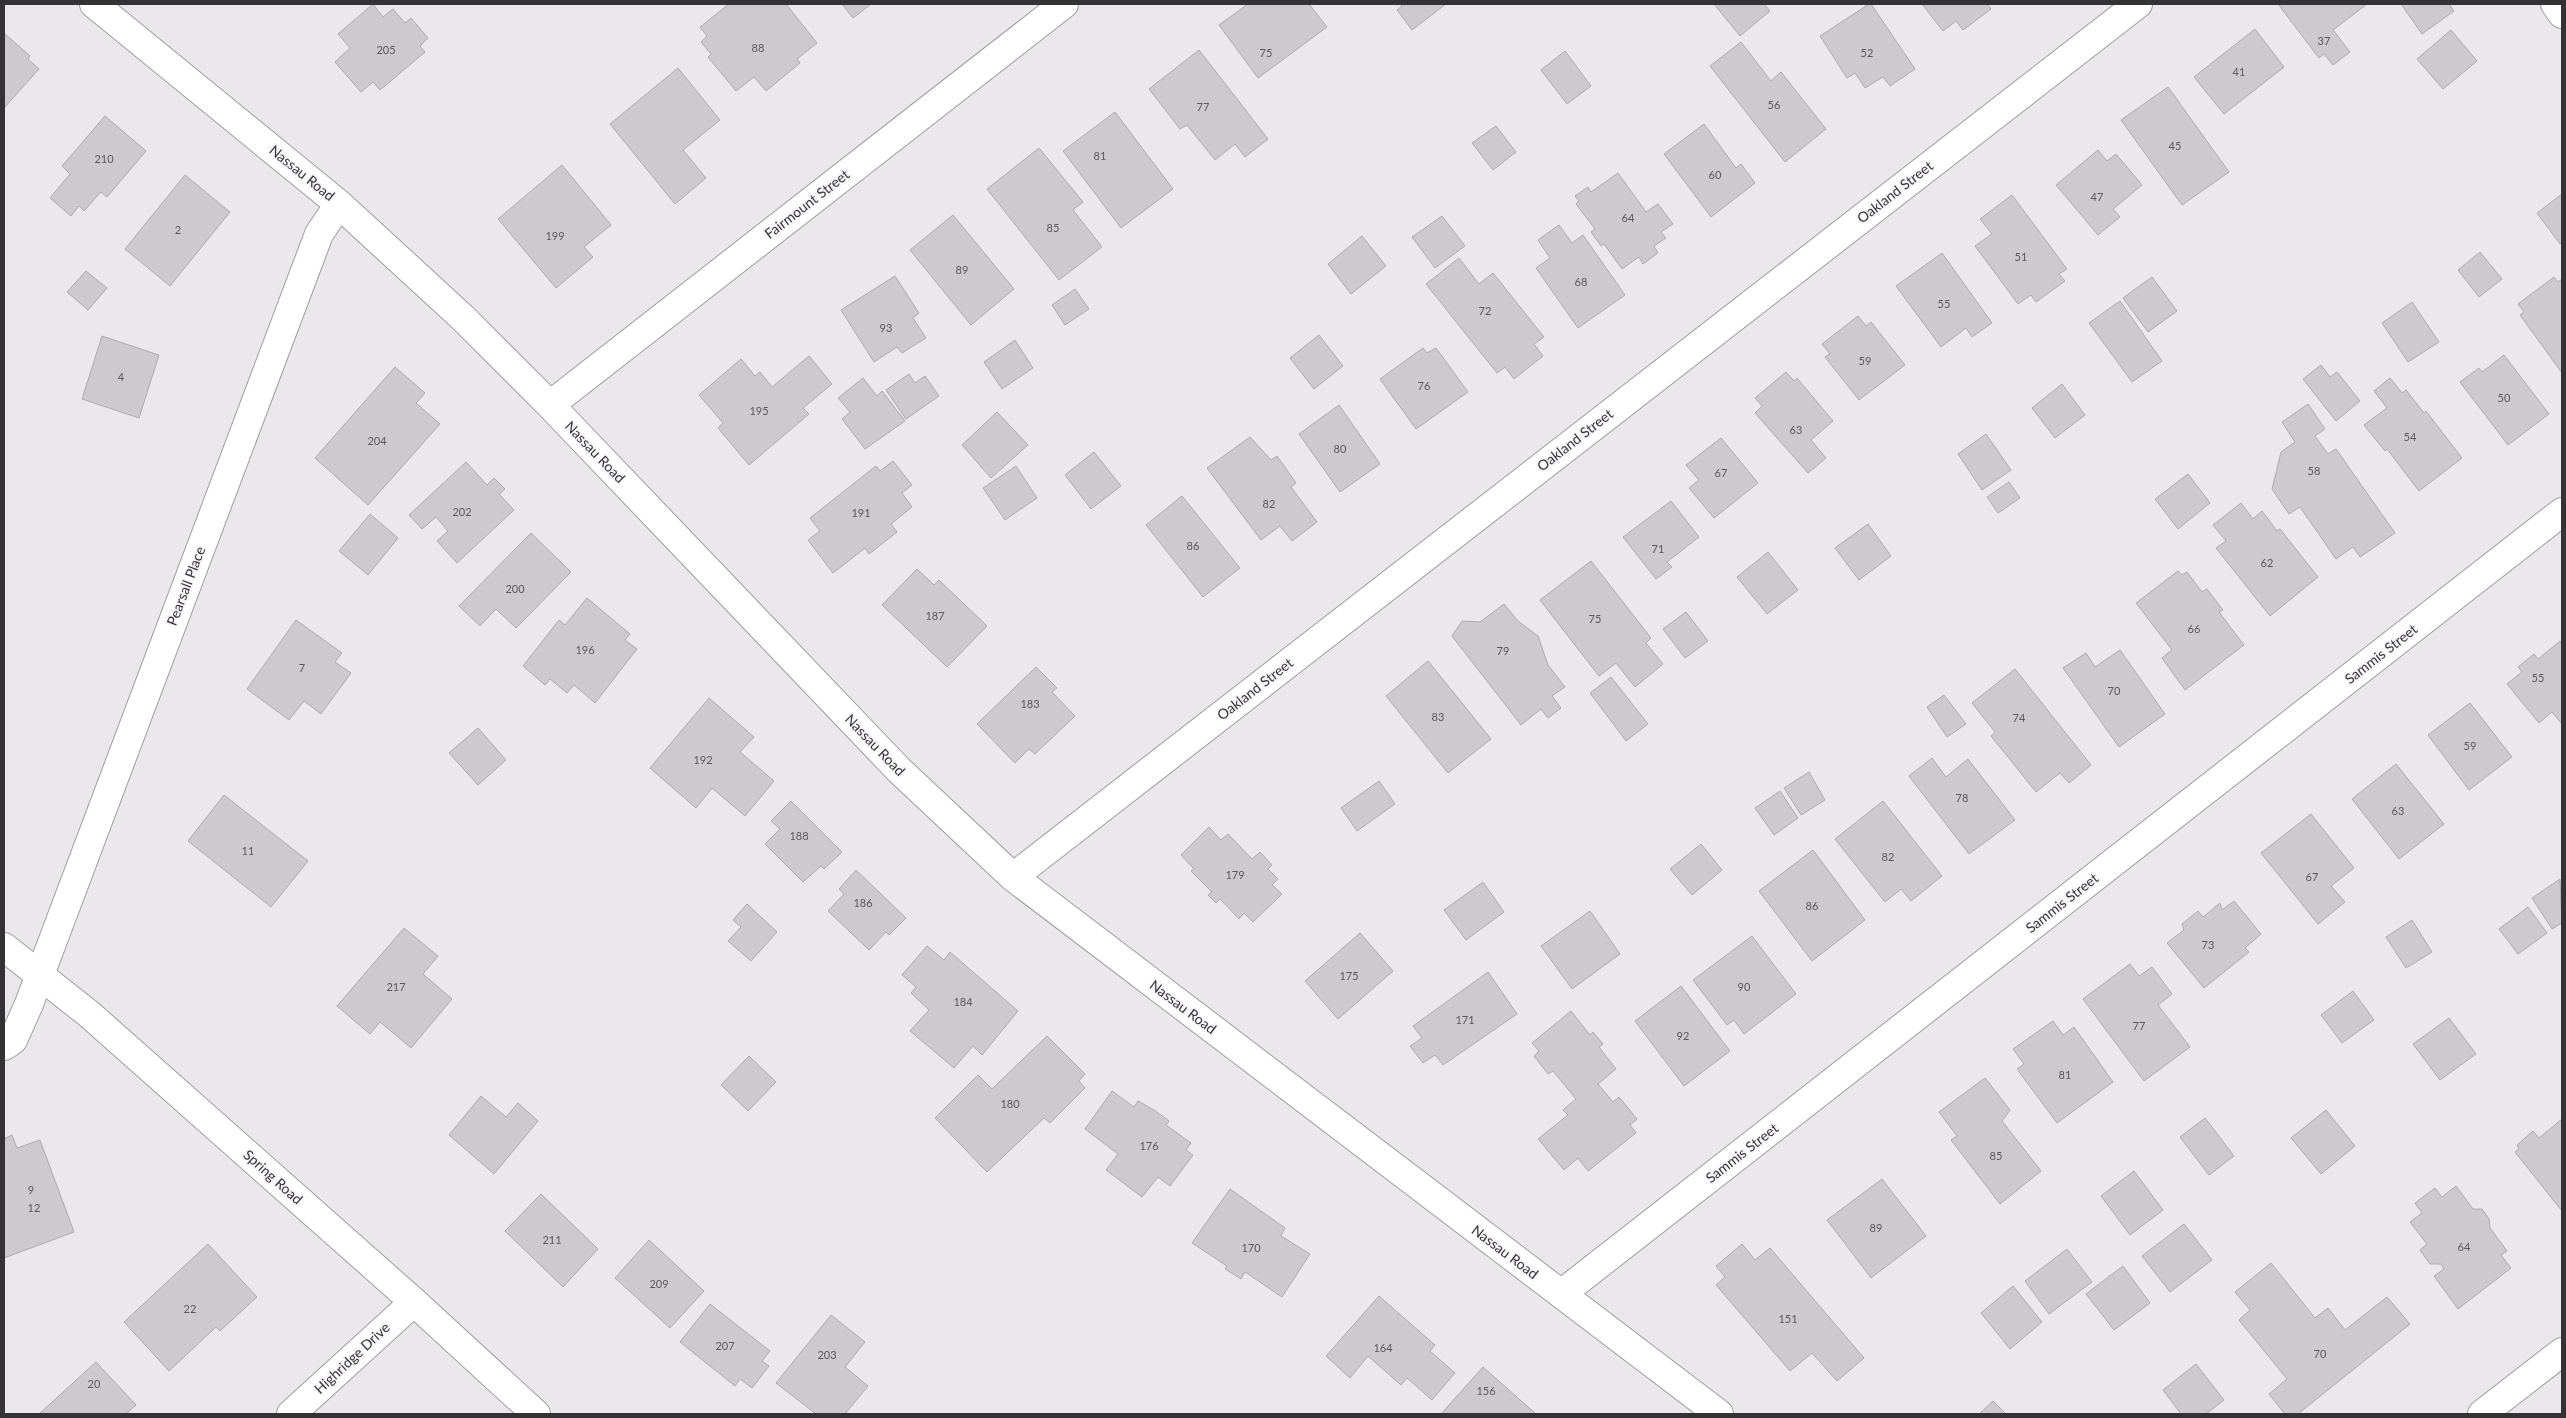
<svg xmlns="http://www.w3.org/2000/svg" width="2566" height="1418" font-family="Lato,sans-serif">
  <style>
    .building { fill: #cdcace; stroke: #adaaae }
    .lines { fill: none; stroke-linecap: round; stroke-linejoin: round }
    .street-casing { stroke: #9f9ca0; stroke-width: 30 }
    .secondary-casing { stroke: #9f9ca0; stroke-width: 30 }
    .street { stroke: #fff; stroke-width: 28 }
    .secondary { stroke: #fff; stroke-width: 28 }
    .labels { text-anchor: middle; stroke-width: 4; stroke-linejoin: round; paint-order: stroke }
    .number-label { font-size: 11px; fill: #5a585a }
    .street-label { font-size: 14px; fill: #333234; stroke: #f8f5fa }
  </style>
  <rect width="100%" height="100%" fill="#ebe8ec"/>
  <path class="building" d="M373 4 383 17 393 9 405 23 411 18 428 38 420 46 425 52 380 90 373 82 361 92 335 62 350 48 338 34Z
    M729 4H786L817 43 797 59 800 63 766 91 754 77 736 91 708 57 711 54 701 42 707 36 700 27Z
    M842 4H871L853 18Z
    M1248 4H1309L1327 27 1258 78 1219 25Z
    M1400 4H1446L1412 30 1397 10 1402 6Z
    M1714 4H1764L1770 11 1740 36Z
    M1869 4H1871L1915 69 1890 86 1883 77 1865 88 1855 73 1847 78 1820 36Z
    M1922 4H1987L1991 9 1963 30 1956 21 1943 31Z
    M2278 4H2367L2333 30 2350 52 2333 65 2324 54 2319 58Z
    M2401 4H2449L2454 11 2422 34Z
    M2255 29 2284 67 2224 114 2194 77Z
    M2451 30 2477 61 2443 89 2417 59Z
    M4 33 30 56 28 59 39 69 4 108Z
    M1741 42 1771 81 1781 72 1826 129 1785 162 1710 66Z
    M1199 50 1268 139 1245 157 1235 144 1215 160 1187 125 1180 129 1149 89Z
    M1565 51 1591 86 1567 104 1541 70Z
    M678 68 720 120 683 150 706 178 675 204 610 124Z
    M2168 87 2229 172 2182 205 2121 120Z
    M1115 112 1173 189 1121 228 1063 151Z
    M105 116 146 151 107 197 101 192 84 211 79 206 71 216 50 198 70 174 62 166Z
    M1704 124 1736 168 1741 164 1755 183 1711 217 1664 154Z
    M1496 126 1516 152 1493 170 1472 143Z
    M1039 148 1083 202 1073 210 1102 247 1059 280 987 189Z
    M2098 150 2107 161 2116 154 2142 185 2113 209 2120 217 2098 235 2056 185Z
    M562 165 611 225 584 247 593 257 556 288 498 219Z
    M1618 173 1646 212 1658 204 1673 224 1661 232 1666 238 1654 246 1658 253 1643 264 1639 257 1622 269 1604 244 1601 246 1591 232 1595 229 1576 204 1579 201 1575 196 1588 187 1591 192Z
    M185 175 230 212 170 286 125 249Z
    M2562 194V242L2560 244 2537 213Z
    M2012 195 2067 269 2059 274 2065 281 2036 302 2031 295 2018 304 1975 246 1992 234 1980 219Z
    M953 215 1014 289 971 325 910 250Z
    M1442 216 1465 246 1435 268 1412 237Z
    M1559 225 1572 243 1583 235 1625 295 1578 328 1536 268 1550 258 1538 240Z
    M1362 236 1386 266 1351 294 1328 264Z
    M2480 252 2502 279 2479 297 2458 270Z
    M1942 253 1992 323 1972 337 1966 328 1941 347 1896 286Z
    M1459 258 1479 284 1493 273 1544 337 1534 344 1543 356 1514 379 1505 367 1497 373 1426 284Z
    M86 271 107 288 88 310 67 292Z
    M895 276 919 313 913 318 926 338 902 353 897 347 874 362 841 310Z
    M2152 277 2177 311 2148 332 2123 298Z
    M2554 277 2558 282 2562 279V373L2520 315 2524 312 2518 304Z
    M1075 289 1089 309 1065 325 1052 305Z
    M2120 301 2162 361 2132 382 2089 323Z
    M2412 302 2439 342 2408 362 2382 323Z
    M1858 316 1866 326 1871 322 1905 365 1859 400 1825 357 1830 354 1822 344Z
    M1319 335 1343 366 1314 389 1290 358Z
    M102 336 159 355 139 418 82 399Z
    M1015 340 1033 368 1002 389 984 362Z
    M1423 348 1427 353 1436 348 1468 392 1416 429 1380 379Z
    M2504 355 2549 414 2508 445 2460 382 2479 368 2482 372Z
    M809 356 832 384 803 408 809 414 749 465 718 428 723 423 699 395 741 359 755 376 760 372 772 387Z
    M2321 365 2330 377 2337 372 2360 401 2336 421 2303 379Z
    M395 367 425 393 416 403 440 424 368 505 315 458Z
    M1786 372 1794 381 1797 378 1833 421 1811 440 1826 458 1808 473 1755 413 1762 406 1755 398Z
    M909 374 915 383 925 376 939 396 906 419 886 390Z
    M863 378 877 396 882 391 905 421 865 449 842 419 850 412 838 398Z
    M2390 378 2402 393 2406 390 2424 413 2426 411 2462 458 2419 491 2387 449 2385 451 2364 425 2387 408 2374 391Z
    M2062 384 2085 415 2055 438 2032 408Z
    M2308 404 2325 429 2315 436 2328 454 2336 449 2395 533 2360 557 2353 547 2336 559 2300 507 2289 514 2272 489 2281 452 2295 442 2282 422Z
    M1339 405 1380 464 1340 492 1299 434Z
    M997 412 1028 445 991 478 962 445Z
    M1986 434 2011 470 1982 490 1958 454Z
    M1250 437 1271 460 1277 456 1296 483 1291 487 1317 522 1292 541 1280 526 1261 540 1207 468Z
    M1721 438 1758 483 1714 518 1689 488 1699 480 1686 465Z
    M1094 452 1121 486 1091 509 1065 475Z
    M893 461 912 485 902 493 912 507 891 524 897 532 869 554 865 548 833 573 808 540 820 531 810 518 876 466 880 471Z
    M466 462 487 485 494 478 505 489 499 494 514 510 457 563 437 541 448 531 436 517 422 529 409 515Z
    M1016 466 1037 498 1005 520 983 488Z
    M2188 474 2210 503 2178 529 2155 499Z
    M2009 482 2020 498 1998 513 1987 497Z
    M1182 496 1240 568 1203 597 1146 525Z
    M1671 501 1699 537 1667 562 1672 567 1656 579 1623 537Z
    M2241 503 2253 519 2262 511 2277 531 2280 529 2318 577 2270 616 2216 548 2226 541 2213 525Z
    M370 514 398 538 368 575 339 551Z
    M1868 524 1891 556 1859 580 1835 548Z
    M531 533 571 572 516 628 496 609 480 626 459 606Z
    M1768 552 1798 590 1767 614 1737 577Z
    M1591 561 1651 638 1646 643 1663 664 1635 687 1616 663 1599 676 1540 600Z
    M917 569 934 585 939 580 987 626 947 667 882 605Z
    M2178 571 2182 575 2187 572 2202 592 2207 589 2223 610 2219 612 2244 645 2185 690 2162 658 2172 650 2136 603Z
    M587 598 630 634 625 640 637 649 595 703 574 685 567 693 550 679 545 685 523 666 559 620 565 625Z
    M1504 604 1518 621 1538 636 1548 665 1565 687 1552 696 1561 708 1548 718 1541 709 1521 725 1452 636 1462 621 1480 622Z
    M1686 612 1708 641 1685 658 1663 629Z
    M296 620 342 653 335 662 351 673 321 714 304 701 289 720 247 689Z
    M2560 641 2562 645V724L2552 712 2539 723 2507 684 2522 672 2518 667 2534 654 2538 659Z
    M2120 650 2165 714 2119 747 2063 668 2086 653 2095 667Z
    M1428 661 1491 739 1448 773 1386 696Z
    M1036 667 1057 688 1052 692 1075 716 1035 754 1029 749 1015 763 977 724Z
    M2015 669 2091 765 2069 783 2060 773 2036 792 1991 736 1995 732 1972 703Z
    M1611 677 1648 724 1626 741 1590 693Z
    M1944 695 1966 724 1947 737 1927 707Z
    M709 698 754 737 740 752 774 781 745 816 712 788 696 808 650 768Z
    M2470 703 2512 757 2469 790 2428 735Z
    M478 728 506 760 478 785 449 753Z
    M1932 758 1946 777 1968 759 2015 820 1969 854 1909 776Z
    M2396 764 2444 824 2399 859 2352 799Z
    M1809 772 1825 800 1801 815 1784 788Z
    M1379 781 1395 804 1357 831 1341 808Z
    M1780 791 1798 818 1774 835 1755 808Z
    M224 795 308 861 271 907 188 841Z
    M791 801 842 852 824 869 821 866 803 882 765 844 780 829 771 821Z
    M1883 801 1942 876 1911 901 1901 889 1885 902 1835 839Z
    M2311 814 2354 868 2331 886 2345 902 2318 924 2261 853Z
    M1209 827 1221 840 1228 834 1252 859 1260 852 1272 865 1268 869 1278 879 1272 885 1282 894 1253 922 1244 913 1239 919 1220 899 1216 903 1208 895 1212 892 1191 871 1194 869 1181 855Z
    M1701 844 1722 870 1692 895 1670 869Z
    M1813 850 1865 920 1812 961 1759 891Z
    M856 870 906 918 889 935 886 932 869 950 828 911 844 894 839 889Z
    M2560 879 2562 923 2552 929 2532 898Z
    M1483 882 1504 912 1466 940 1444 910Z
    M2234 901 2261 934 2245 948 2249 952 2204 988 2167 943 2184 930 2182 924 2198 911 2203 917 2220 903 2222 910Z
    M747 904 777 932 751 961 728 941 741 927 733 920Z
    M2528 907 2547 933 2518 954 2499 929Z
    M1590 911 1620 954 1572 989 1541 946Z
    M2412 920 2432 952 2406 968 2386 937Z
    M404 928 438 956 423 974 452 999 411 1048 380 1022 370 1034 337 1006Z
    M1360 933 1393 971 1338 1019 1305 981Z
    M1752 936 1796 994 1744 1034 1734 1020 1727 1025 1693 980Z
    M927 946 944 960 950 952 1018 1011 982 1055 973 1046 954 1068 910 1031 929 1010 911 993 916 987 902 975Z
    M2130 964 2139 976 2152 967 2172 994 2158 1005 2190 1047 2144 1081 2083 999Z
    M1488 972 1517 1014 1443 1065 1435 1055 1423 1063 1410 1046 1422 1038 1413 1026Z
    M1681 986 1730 1051 1684 1086 1635 1021Z
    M2353 991 2374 1020 2342 1043 2321 1015Z
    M1571 1011 1590 1035 1593 1032 1603 1044 1599 1047 1616 1069 1598 1084 1613 1102 1619 1097 1637 1119 1630 1125 1636 1133 1588 1171 1578 1158 1564 1170 1538 1139 1568 1115 1563 1110 1576 1099 1553 1071 1548 1074 1534 1056 1539 1051 1532 1043Z
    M2449 1018 2476 1054 2440 1080 2413 1044Z
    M2053 1021 2063 1035 2074 1027 2113 1082 2057 1123 2017 1069 2024 1064 2013 1049Z
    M1047 1036 1085 1074 1079 1081 1085 1088 1050 1123 1044 1118 987 1172 935 1118 978 1075 992 1089Z
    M749 1056 776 1082 748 1111 721 1085Z
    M1985 1078 2010 1110 2002 1121 2041 1171 2000 1204 1951 1140 1957 1136 1939 1112Z
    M1112 1091 1134 1107 1138 1101 1154 1110 1169 1121 1166 1125 1191 1143 1186 1150 1193 1155 1170 1186 1158 1177 1142 1197 1106 1170 1118 1154 1085 1129Z
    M481 1096 506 1117 518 1103 538 1121 494 1174 449 1135Z
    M2326 1110 2355 1146 2321 1174 2291 1138Z
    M2205 1118 2234 1156 2209 1175 2180 1137Z
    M2562 1119V1211L2515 1152 2519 1149 2517 1145 2533 1131 2539 1138Z
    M12 1135 17 1148 40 1140 74 1232 4 1258V1139Z
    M2134 1171 2163 1210 2130 1235 2101 1196Z
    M1882 1179 1926 1236 1871 1278 1827 1220Z
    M2456 1186 2473 1209H2482L2489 1219 2490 1228 2507 1251 2501 1255 2511 1268 2458 1309 2434 1276 2444 1269 2441 1264H2430L2420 1250 2427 1244 2410 1222 2422 1213 2415 1203 2435 1188 2442 1197Z
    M1230 1189 1285 1228 1281 1236 1310 1254 1282 1297 1245 1272 1241 1279 1225 1269 1227 1266 1192 1243Z
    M541 1194 598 1249 563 1287 505 1231Z
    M2184 1224 2212 1260 2170 1292 2142 1256Z
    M649 1240 704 1291 670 1328 615 1278Z
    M208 1244 257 1297 220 1331 216 1327 169 1371 124 1322Z
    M1742 1244 1755 1260 1770 1248 1864 1358 1837 1381 1812 1353 1790 1371 1716 1285 1725 1277 1716 1266Z
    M2067 1249 2092 1282 2049 1314 2025 1281Z
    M2271 1263 2315 1318 2328 1308 2345 1330 2387 1297 2410 1324 2298 1414H2285L2269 1394 2287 1379 2239 1320 2250 1310 2235 1292Z
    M2123 1266 2150 1303 2114 1330 2086 1294Z
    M2013 1286 2042 1322 2010 1349 1981 1313Z
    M1379 1296 1435 1345 1430 1351 1455 1373 1432 1400 1407 1378 1401 1385 1368 1356 1350 1378 1326 1356Z
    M710 1304 770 1351 762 1361 769 1366 752 1388 740 1379 735 1386 680 1342Z
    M831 1315 865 1342 845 1367 868 1386 845 1414H816L776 1383Z
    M96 1362 136 1405 126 1414H39Z
    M2196 1364 2224 1400 2206 1414H2181L2163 1390Z
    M1483 1367 1536 1414H1441Z
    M1993 1401 2006 1414H1979Z"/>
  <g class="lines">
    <g class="street-casing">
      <path id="street" d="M94 4 339 204 463 318 550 405 899 770 1013 877 1719 1414
        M2555 4 2562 14
        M550 405 1064 4
        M1013 877 2138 4
        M4 1046 13 1040 29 1004 319 234 339 204
        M1561 1294 2562 512
        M291 1414 414 1302
        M2482 1414 2562 1352"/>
    </g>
    <g class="secondary-casing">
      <path id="secondary" d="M4 947 89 1014 414 1302 536 1414"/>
    </g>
    <use href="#street" class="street"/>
    <use href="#secondary" class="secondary"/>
  </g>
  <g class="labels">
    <g class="number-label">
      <text x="2324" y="45">37</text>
      <text x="758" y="52">88</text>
      <text x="386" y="54">205</text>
      <text x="1266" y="57">75</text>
      <text x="1867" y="57">52</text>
      <text x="2239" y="76">41</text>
      <text x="1774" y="109">56</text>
      <text x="1203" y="111">77</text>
      <text x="2175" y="150">45</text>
      <text x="1100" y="160">81</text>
      <text x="104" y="163">210</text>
      <text x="1715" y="179">60</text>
      <text x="2097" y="201">47</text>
      <text x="1628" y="222">64</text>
      <text x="1053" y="232">85</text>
      <text x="178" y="234">2</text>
      <text x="555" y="240">199</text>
      <text x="2021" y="261">51</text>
      <text x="962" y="274">89</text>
      <text x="1581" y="286">68</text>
      <text x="1944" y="308">55</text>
      <text x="1485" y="315">72</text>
      <text x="886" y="332">93</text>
      <text x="1865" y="365">59</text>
      <text x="121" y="381">4</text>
      <text x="1424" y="390">76</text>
      <text x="2504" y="402">50</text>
      <text x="759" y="415">195</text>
      <text x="1796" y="434">63</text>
      <text x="2410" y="441">54</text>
      <text x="377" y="445">204</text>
      <text x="1340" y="453">80</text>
      <text x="2314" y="475">58</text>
      <text x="1721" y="477">67</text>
      <text x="1269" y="508">82</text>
      <text x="462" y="516">202</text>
      <text x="861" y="517">191</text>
      <text x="1193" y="550">86</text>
      <text x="1658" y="553">71</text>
      <text x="2267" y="567">62</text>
      <text x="515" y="593">200</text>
      <text x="935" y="620">187</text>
      <text x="1595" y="623">75</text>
      <text x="2194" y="633">66</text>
      <text x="585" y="654">196</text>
      <text x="1503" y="655">79</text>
      <text x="302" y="672">7</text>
      <text x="2538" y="682">55</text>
      <text x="2114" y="695">70</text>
      <text x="1030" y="708">183</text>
      <text x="1438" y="721">83</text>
      <text x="2019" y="722">74</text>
      <text x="2470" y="750">59</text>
      <text x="703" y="764">192</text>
      <text x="1962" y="802">78</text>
      <text x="2398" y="815">63</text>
      <text x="799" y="840">188</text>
      <text x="248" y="855">11</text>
      <text x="1888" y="861">82</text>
      <text x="1235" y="879">179</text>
      <text x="2312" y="881">67</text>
      <text x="863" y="907">186</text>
      <text x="1812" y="910">86</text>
      <text x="2208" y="949">73</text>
      <text x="1349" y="980">175</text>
      <text x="396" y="991">217</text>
      <text x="1744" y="991">90</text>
      <text x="963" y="1006">184</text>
      <text x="1465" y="1024">171</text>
      <text x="2139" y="1030">77</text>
      <text x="1683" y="1040">92</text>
      <text x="2065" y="1079">81</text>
      <text x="1010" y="1108">180</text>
      <text x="1149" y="1150">176</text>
      <text x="1996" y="1160">85</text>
      <text x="31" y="1194">9</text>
      <text x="34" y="1212">12</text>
      <text x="1876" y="1232">89</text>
      <text x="552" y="1244">211</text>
      <text x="2464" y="1251">64</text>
      <text x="1251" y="1252">170</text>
      <text x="659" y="1288">209</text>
      <text x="190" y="1313">22</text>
      <text x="1788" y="1323">151</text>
      <text x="725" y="1350">207</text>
      <text x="1383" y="1352">164</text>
      <text x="2320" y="1358">70</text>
      <text x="827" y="1359">203</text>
      <text x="94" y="1388">20</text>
      <text x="1486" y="1395">156</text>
    </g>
    <g class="street-label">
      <text transform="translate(302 173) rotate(39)" y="5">Nassau Road</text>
      <text transform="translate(1895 192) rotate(-38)" y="5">Oakland Street</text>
      <text transform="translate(807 204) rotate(-38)" y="5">Fairmount Street</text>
      <text transform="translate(1575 440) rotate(-38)" y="5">Oakland Street</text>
      <text transform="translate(595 452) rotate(46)" y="5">Nassau Road</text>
      <text transform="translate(186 586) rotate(-69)" y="5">Pearsall Place</text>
      <text transform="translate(2381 654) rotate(-38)" y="5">Sammis Street</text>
      <text transform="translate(1255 689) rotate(-38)" y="5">Oakland Street</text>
      <text transform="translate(875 745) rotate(46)" y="5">Nassau Road</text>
      <text transform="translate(2062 903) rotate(-38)" y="5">Sammis Street</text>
      <text transform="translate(1183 1007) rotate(37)" y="5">Nassau Road</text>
      <text transform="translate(1742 1153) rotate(-38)" y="5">Sammis Street</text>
      <text transform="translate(273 1177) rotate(42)" y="5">Spring Road</text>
      <text transform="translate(1505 1252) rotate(37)" y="5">Nassau Road</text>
      <text transform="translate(352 1358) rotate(-43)" y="5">Highridge Drive</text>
    </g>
  </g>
  <rect width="2566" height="1418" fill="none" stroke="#333234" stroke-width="10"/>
</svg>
